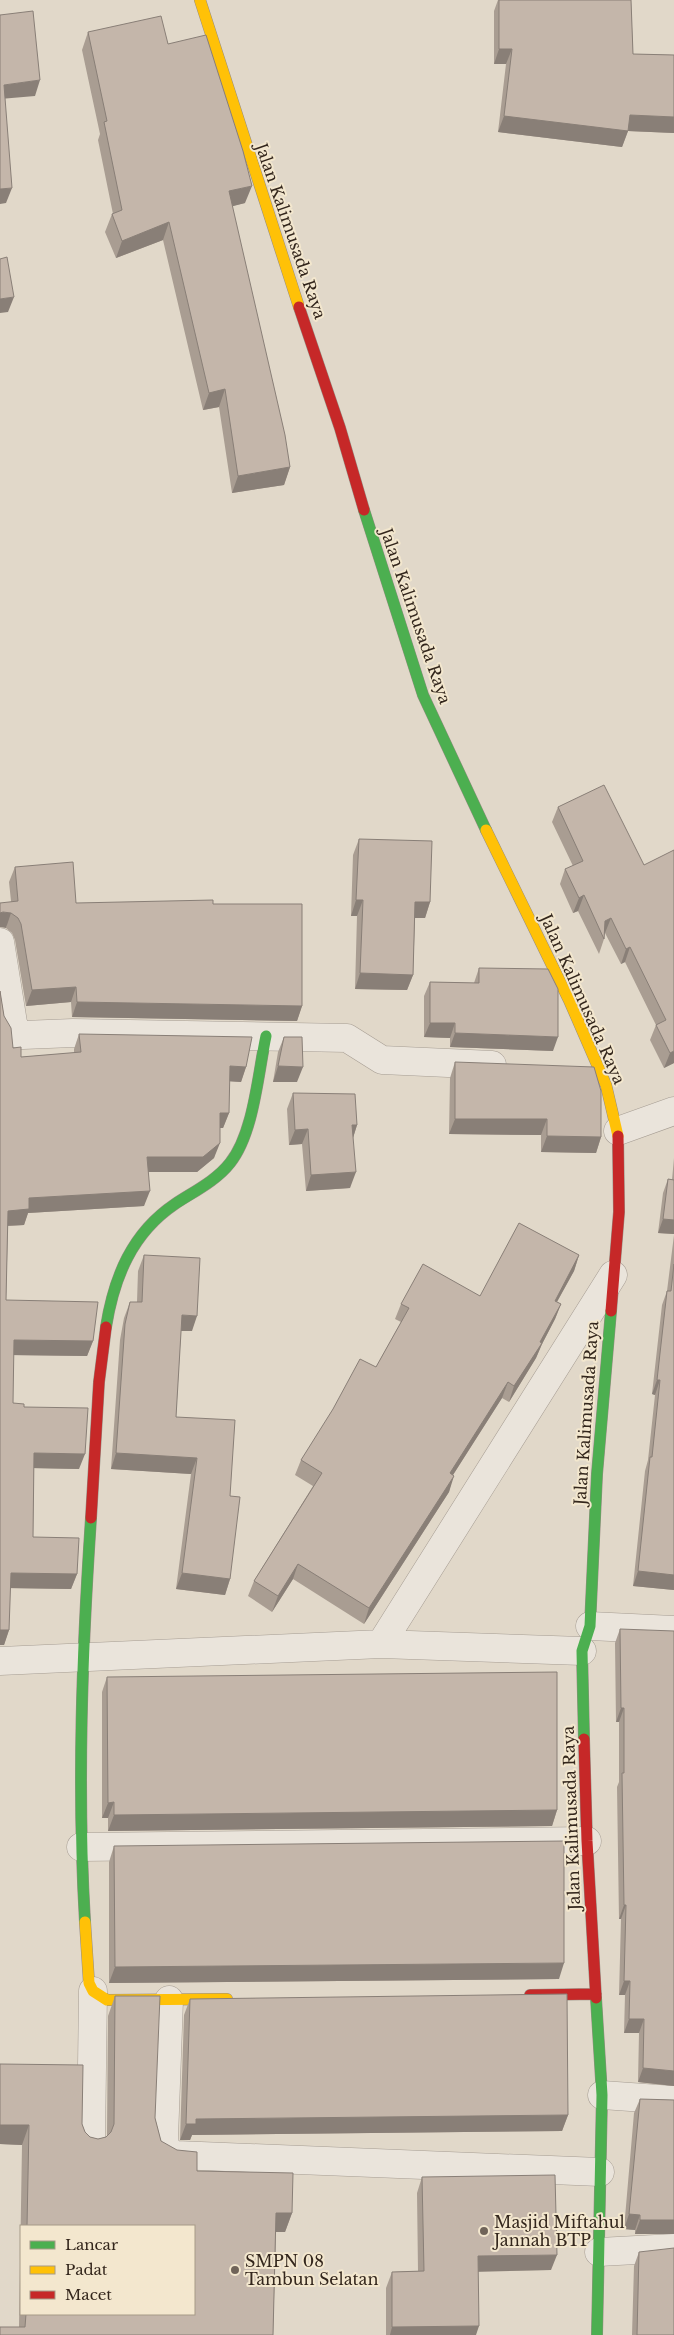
<svg xmlns="http://www.w3.org/2000/svg" width="674" height="2335" font-family="'Libre Baskerville',serif">
  <style>
    .lines { fill: none; stroke-linecap: round; stroke-linejoin: round }
    .street-casing { stroke: #a69d93; stroke-width: 29 }
    .fast-casing { stroke: #968d83; stroke-width: 12 }
    .slow-casing { stroke: #968d83; stroke-width: 12 }
    .jam-casing { stroke: #968d83; stroke-width: 12 }
    .street { stroke: #eae4db; stroke-width: 28 }
    .fast { stroke: #4caf50; stroke-width: 11 }
    .slow { stroke: #ffc107; stroke-width: 11 }
    .jam { stroke: #c62828; stroke-width: 11 }
    .wall { fill: #a99d92; fill-rule: evenodd }
    .shaded-wall { fill: #897f77 }
    .building { fill: #c4b6aa; stroke: #897f77 }
    .poi-dot { fill: #706459; stroke: #f3e7ce; stroke-width: 2 }
    .labels { text-anchor: middle; stroke-width: 4; stroke-linejoin: round; paint-order: stroke }
    .street-label { font-size: 16px; fill: #33261c; stroke: #f3e7ce }
    .poi-label { font-size: 16px; fill: #33261c; stroke: #f3e7ce; text-anchor: start }
  </style>
  <rect width="100%" height="100%" fill="#e1d8c9"/>
  <g class="lines">
    <g class="street-casing">
      <path id="street" d="M0 942 14 1029 18 1034 23 1035 73 1033 347 1038 382 1060 492 1065
        M618 1131 674 1111
        M590 1626 674 1630
        M381 1644 613 1275
        M0 1661 381 1644 582 1651
        M81 1847 587 1841
        M169 2000 164 2138 166 2151 176 2155 600 2172
        M602 2095 674 2100
        M91 2143 93 1991
        M599 2252 674 2248"/>
    </g>
    <g class="fast-casing">
      <path id="fast" d="M364 510 423 695 486 830
        M106 1327C114 1277 132 1233 175 1204 193 1192 216 1181 230 1163 254 1133 258 1073 266 1036
        M584 1739 582 1651 590 1626 597 1474 611 1311
        M85 1922C77 1787 82 1653 91 1518
        M596 1998 602 2095 597 2335"/>
    </g>
    <g class="slow-casing">
      <path id="slow" d="M200 0 299 307
        M486 830 569 1000 606 1085 618 1136
        M85 1922 89 1983 93 1991 107 2000 227 1999"/>
    </g>
    <g class="jam-casing">
      <path id="jam" d="M299 307 340 428 364 510
        M611 1311 619 1212 618 1136
        M91 1518 99 1382 106 1327
        M584 1739 587 1841 596 1998
        M530 1995 596 1994"/>
    </g>
    <use href="#street" class="street"/>
    <use href="#fast" class="fast"/>
    <use href="#slow" class="slow"/>
    <use href="#jam" class="jam"/>
  </g>
  <path class="wall" d="M498 0H631L633 54 674 55V133L628 131 622 147 498 132 506 64H494V11Z
    M88 32 168 44 245 203 232 206 290 467 284 485 232 493 219 407 203 410 163 240 116 258 105 232 112 214H113L98 140 100 134 82 50Z
    M558 807 644 865 674 1063 664 1068 650 1040 656 1025 625 962 621 964 605 933 604 939 599 954 578 911 573 913 560 884 565 869 573 866 552 822Z
    M359 839 430 902 425 918H415L413 975 407 990 355 989 357 916H351L353 855Z
    M15 867 76 903 213 904 302 1006 297 1021 72 1017 71 1002 26 1006 15 940 12 933 6 928 11 901 9 882Z
    M479 968 553 1051 450 1047V1038L424 1037V996L430 982 474 983Z
    M0 991 4 1016 13 1048 21 1057 74 1053V1049L79 1034 246 1067 241 1082 229 1081V1113L223 1128H220L214 1158 197 1172H148L144 1206 28 1213 24 1225 8 1226 6 1300 93 1341 87 1356 13 1355V1403L24 1407 79 1469 34 1468 33 1537 77 1574 71 1589 10 1588 9 1630 4 1645H0Z
    M284 1037 297 1082H273L278 1052Z
    M455 1062 601 1137 596 1153 541 1152V1135L449 1134 450 1078Z
    M293 1093 357 1125 353 1138 350 1188 306 1191 302 1144 289 1145 287 1109Z
    M674 1158V1234L658 1233 663 1193 668 1179 672 1180Z
    M674 1235V1590L633 1586 645 1471 648 1460 655 1395 652 1394 662 1305 667 1291Z
    M144 1255 192 1331H181L176 1417 230 1496V1579L225 1595 176 1589 191 1474 111 1469 120 1340 124 1318 130 1302H137L138 1271Z
    M579 1255 574 1271 557 1302 561 1304 555 1319 542 1344 536 1358 509 1402 502 1398 453 1475 449 1492 364 1624 293 1579 272 1612 248 1596 254 1581 313 1486 295 1475 301 1460 376 1367 401 1322 395 1319 401 1304 480 1296Z
    M620 1629 674 2086 638 2082 639 2033H624L625 1995H619L621 1919H619L617 1787 619 1782V1722H616L615 1643Z
    M107 1677 557 1810 552 1826 108 1831V1818H102V1692Z
    M114 1846 559 1979 109 1983V1862Z
    M115 1996 155 2118 161 2141 197 2171 292 2213 285 2232H276L273 2335 19 2327 22 2145 0 2144V2064L82 2124 85 2132 90 2137 98 2139 106 2137 107 2136 108 2016ZM21 2226H194V2314H21Z
    M190 1999 568 2115 562 2131 192 2135 190 2140H180L184 2015Z
    M640 2099 674 2100V2234H635V2230L624 2229 634 2113Z
    M422 2177 551 2270 478 2271 476 2335H386V2288L392 2272 418 2271 417 2193Z
    M639 2252 674 2335H632L634 2266Z"/>
  <path class="shaded-wall" d="M499 49H512L506 64H494Z
    M40 80 35 96 0 99 4 85Z
    M630 115 674 117V133L628 131 622 147 498 132 504 116Z
    M252 186 245 203 222 209 229 191Z
    M12 188 6 203 0 204V189Z
    M169 222 163 240 116 258 122 241Z
    M14 297 8 312 0 313V299Z
    M225 389 219 407 203 410 209 393Z
    M290 467 284 485 232 493 238 476Z
    M584 895 578 911 573 913 579 898Z
    M356 900H363L357 916H351Z
    M415 902H430L425 918H409Z
    M3 912 11 913 6 928 0 927V913Z
    M611 918 605 933 602 934 605 921Z
    M630 947 625 962 621 964 626 949Z
    M360 973 413 975 407 990 355 989Z
    M76 987 71 1002 26 1006 32 990Z
    M77 1002 302 1006 297 1021 72 1017Z
    M430 1023H455L450 1038 424 1037Z
    M455 1033 558 1037 553 1051 450 1047Z
    M674 1051V1063L664 1068 670 1053Z
    M230 1066 246 1067 241 1082 224 1081Z
    M278 1066 303 1067 297 1082H273Z
    M220 1113H229L223 1128H215Z
    M455 1119H547L541 1135 449 1134Z
    M352 1125H357L352 1141Z
    M308 1129 302 1144 289 1145 295 1130Z
    M547 1136 601 1137 596 1153 541 1152Z
    M220 1143 214 1158 197 1172H142L147 1157Z
    M356 1172 350 1188 306 1191 311 1175Z
    M150 1191 144 1206 28 1213 24 1225 2 1226 8 1211 29 1198Z
    M663 1219 674 1220V1234L658 1233Z
    M579 1255 574 1271 549 1316 555 1301Z
    M561 1304 555 1319 542 1344 536 1358 509 1402 514 1386 540 1342Z
    M182 1315 197 1316 192 1331H177Z
    M14 1340 93 1341 87 1356 8 1355Z
    M657 1380H660L655 1395 652 1394Z
    M508 1382 502 1398 444 1489 450 1473Z
    M34 1453 85 1454 79 1469 29 1468Z
    M116 1453 197 1458 191 1474 111 1469Z
    M454 1476 449 1492 364 1624 369 1608Z
    M298 1564 293 1579 272 1612 278 1596Z
    M638 1571 674 1575V1590L633 1586Z
    M11 1573 77 1574 71 1589 5 1588Z
    M182 1573 230 1579 225 1595 176 1589Z
    M0 1630H9L4 1645H0Z
    M621 1708H624L619 1722H616Z
    M114 1802 108 1818H102L108 1803Z
    M557 1810 552 1826 108 1831 114 1815Z
    M624 1905H626L621 1919H619Z
    M564 1963 559 1979 109 1983 115 1967Z
    M624 1981H630L625 1995H619Z
    M629 2019H644L639 2033H624Z
    M643 2068 674 2071V2086L638 2082Z
    M568 2115 562 2131 192 2135 190 2140H180L186 2124 196 2119Z
    M0 2125H29L22 2145 0 2144Z
    M276 2213H292L285 2232H269Z
    M629 2214 640 2215 635 2230 624 2229Z
    M640 2220H674V2234H635Z
    M557 2255 551 2270 472 2272 478 2256Z
    M479 2326 476 2335H390L392 2327Z"/>
  <path class="building" d="M499 0H631L633 54 674 55V117L630 115 628 131 504 116 512 49H499Z
    M33 11 40 80 4 85 12 188 0 189V15Z
    M161 16 168 44 206 35 243 151 252 186 229 191 285 435 290 467 238 476 225 389 209 393 169 222 122 241 112 214 122 210 104 122 107 121 88 32Z
    M7 257 14 297 0 299V259Z
    M604 785 644 865 674 850V1051L670 1053 656 1025 666 1020 630 947 626 949 611 918 605 921 604 939 584 895 579 898 565 869 583 861 558 807Z
    M359 839 432 841 430 902H415L413 975 360 973 363 900H356Z
    M73 862 76 903 213 900V904H302V1006L77 1002 76 987 32 990 21 924 18 918 11 913 3 912 0 913V903L18 901 15 867Z
    M479 968 548 969 558 989V1037L455 1033V1023H430V982L479 983Z
    M0 991 4 1016 11 1028 13 1048 21 1047V1057L81 1052 79 1034 252 1037 246 1067 230 1066 229 1113H220V1143L203 1157H147L150 1191 29 1198V1209L8 1211 6 1300 98 1302 93 1341 14 1340 13 1403 24 1404V1407L88 1408 85 1454 34 1453 33 1537 79 1538 77 1574 11 1573 9 1630H0Z
    M284 1037H302L303 1067 278 1066Z
    M455 1062 594 1067 601 1091V1137L547 1136V1119H455Z
    M293 1093 355 1094 357 1125H352L356 1172 311 1175 308 1129 295 1130Z
    M668 1179 674 1180V1220L663 1219Z
    M519 1223 579 1255 555 1301 561 1304 540 1342 542 1343 514 1386 508 1382 450 1473 454 1476 369 1608 298 1564 278 1596 254 1581 322 1473 301 1460 333 1409 360 1359 376 1367 409 1308 401 1304 423 1264 480 1296Z
    M144 1255 200 1258 197 1316 182 1315 176 1417 235 1420 230 1496 240 1497 230 1579 182 1573 197 1458 116 1453 125 1324 130 1302H142Z
    M674 1264V1575L638 1571 650 1457H652L660 1380H657L667 1291H671Z
    M620 1629 674 1631V2071L643 2068 644 2019H629L630 1981H624L626 1905H624L622 1773H624V1708H621Z
    M557 1672V1810L114 1815V1802L108 1803 107 1677Z
    M564 1841V1963L115 1967 114 1846Z
    M567 1994 568 2115 196 2119V2124H186L190 1999Z
    M115 1996H160L155 2118 161 2141 177 2150 197 2152V2171L293 2173 292 2213H276L273 2335H0V2327H25L26 2314H194V2226H27L29 2125H0V2064L83 2065 82 2124 85 2132 90 2137 98 2139 106 2137 111 2132 114 2124Z
    M640 2099 674 2100V2220H640V2215L629 2214Z
    M555 2175 557 2255 478 2256 479 2326 392 2327V2272L424 2271 422 2177Z
    M674 2248V2335H637L639 2252Z"/>
  <g class="poi-dot">
    <circle cx="484" cy="2231" r="5"/>
    <circle cx="235" cy="2270" r="5"/>
  </g>
  <g class="labels">
    <g class="street-label">
      <text transform="translate(291 231) rotate(71)" y="6">Jalan Kalimusada Raya</text>
      <text transform="translate(416 616) rotate(71)" y="6">Jalan Kalimusada Raya</text>
      <text transform="translate(583 999) rotate(66)" y="6">Jalan Kalimusada Raya</text>
      <text transform="translate(586 1413) rotate(-86)" y="6">Jalan Kalimusada Raya</text>
      <text transform="translate(571 1818) rotate(-92)" y="6">Jalan Kalimusada Raya</text>
    </g>
    <g class="poi-label">
      <text x="494" y="2228">Masjid Miftahul<tspan x="494" dy="18">Jannah BTP</tspan></text>
      <text x="245" y="2267">SMPN 08<tspan x="245" dy="18">Tambun Selatan</tspan></text>
    </g>
  </g>
  <rect x="20" y="2225" width="175" height="90" fill="#f3e7ce" stroke="#a69a87"/>
  <rect x="30" y="2241" width="25" height="8" fill="#4caf50" stroke="#a69a87"/>
  <text x="65" y="2250" font-size="15" fill="#33261c">Lancar</text>
  <rect x="30" y="2266" width="25" height="8" fill="#ffc107" stroke="#a69a87"/>
  <text x="65" y="2275" font-size="15" fill="#33261c">Padat</text>
  <rect x="30" y="2291" width="25" height="8" fill="#c62828" stroke="#a69a87"/>
  <text x="65" y="2300" font-size="15" fill="#33261c">Macet</text>
</svg>
